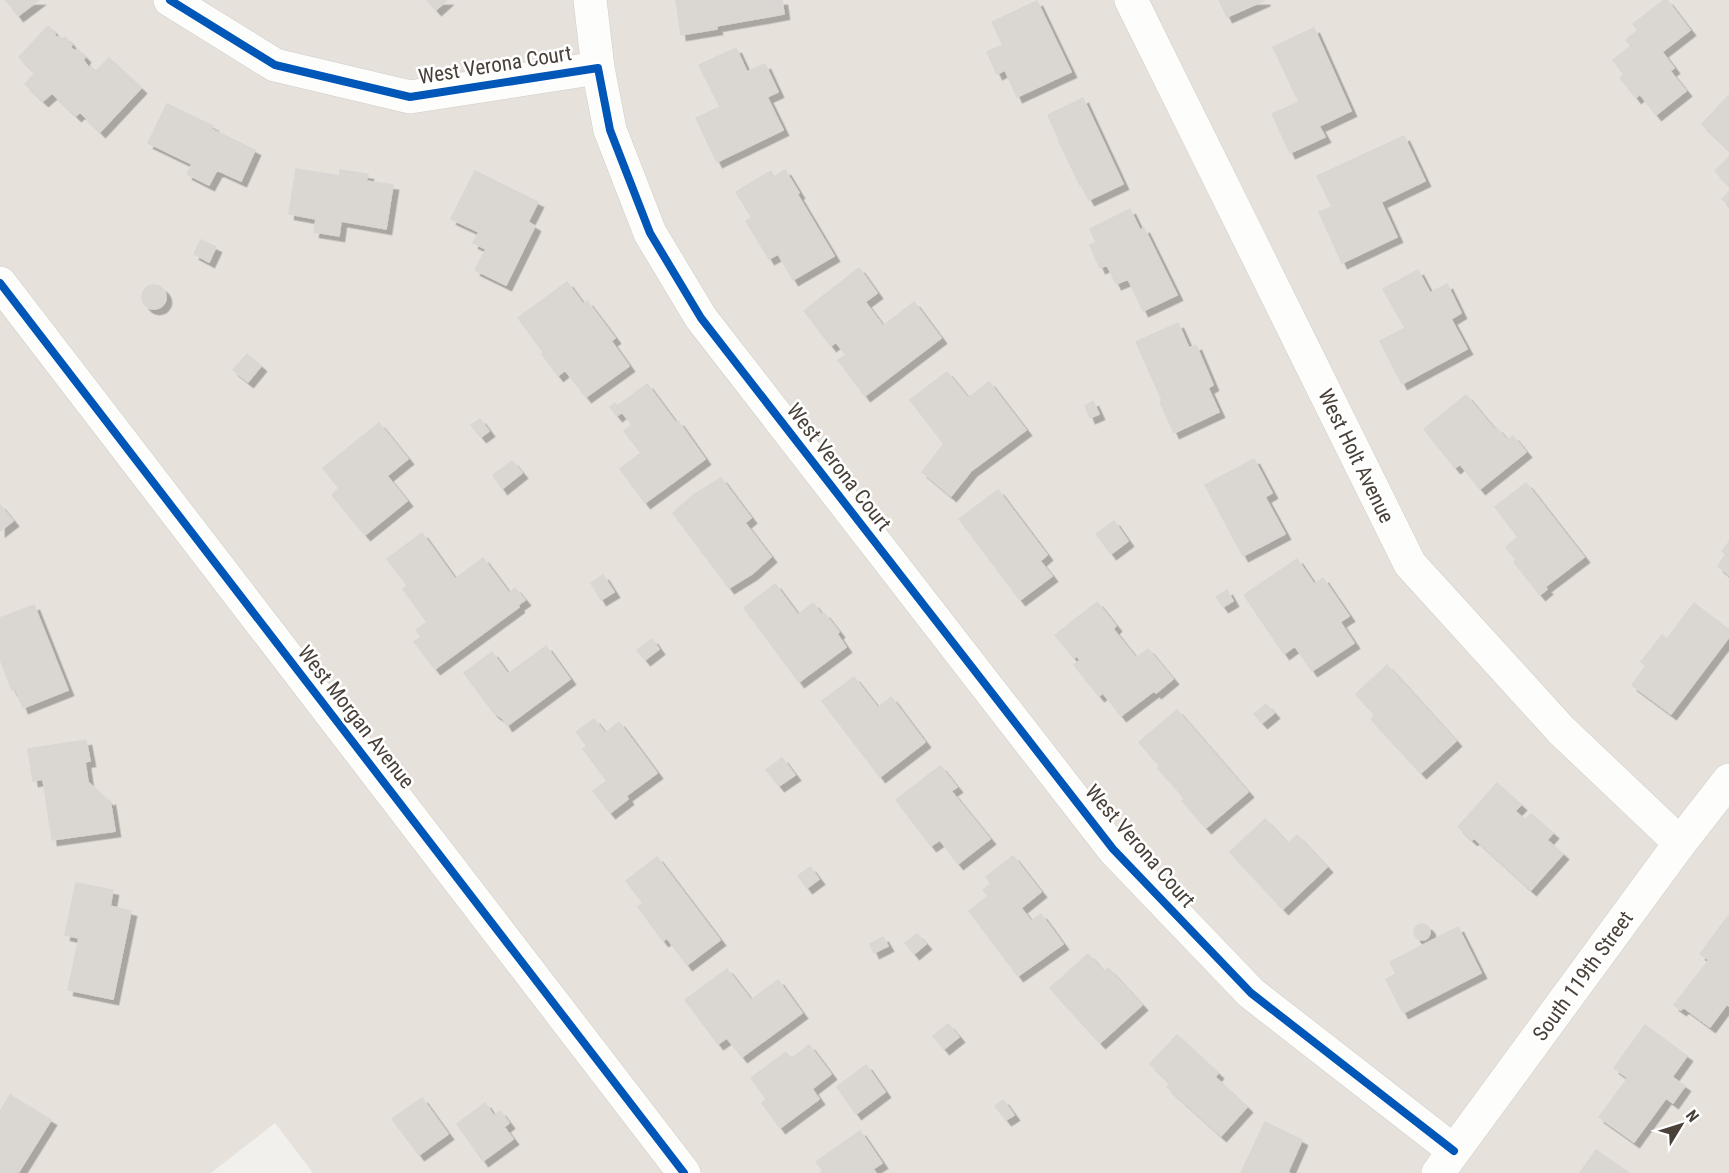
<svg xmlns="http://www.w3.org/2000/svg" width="1729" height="1173" font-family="'Roboto Condensed',sans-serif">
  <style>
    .residential { fill: #e6e1da }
    .building { fill: #dad7d3; stroke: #dad6d3; stroke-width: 1.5; filter: url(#shadow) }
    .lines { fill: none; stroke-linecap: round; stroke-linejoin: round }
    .minor-casing { stroke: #d0cdca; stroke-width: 34 }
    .minor { stroke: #fdfdfc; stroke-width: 33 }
    .cycleway-casing { stroke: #fff; stroke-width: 11 }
    .cycleway { stroke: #0057b8; stroke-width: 8 }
    .labels { text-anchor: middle; stroke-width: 5; stroke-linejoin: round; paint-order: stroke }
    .street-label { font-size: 21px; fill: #494038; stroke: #fff }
  </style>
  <defs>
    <filter id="shadow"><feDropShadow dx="5.5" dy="5.5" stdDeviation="0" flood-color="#0004"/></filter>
  </defs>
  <rect width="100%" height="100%" fill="#f2f0ed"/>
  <path class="residential" d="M0 0H1729V1173H313L275 1123 211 1173H0Z"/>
  <path class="building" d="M6 0H39L18 16Z
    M427 0H447L436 10Z
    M676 0H782L784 14 716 26 717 29 681 35Z
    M1219 0H1265L1227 17Z
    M1664 0H1667L1690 30 1662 52 1674 68 1670 71 1686 91 1656 115 1640 94 1636 98 1620 78 1624 75 1613 60 1631 46 1626 40 1638 30 1633 24Z
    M1037 1 1071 72 1017 97 1005 70 997 74 987 52 1003 45 992 22Z
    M48 26 55 33 54 34 57 38 59 36 62 39 65 37 72 45 70 47 75 51 77 49 85 57 83 60 89 68 91 67 96 71 109 58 141 88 100 132 80 112 76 116 52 93 43 101 25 84 35 73 19 57Z
    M1314 28 1351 111 1319 126 1325 137 1290 153 1272 114 1299 102 1273 47Z
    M736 48 747 72 765 64 778 92 767 97 783 130 717 162 696 118 720 107 699 65Z
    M1729 95V150L1702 124Z
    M1083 98 1123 184 1089 200 1081 185H1080L1059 142H1060L1048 115Z
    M167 104 213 126 211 129 255 150 241 181 217 170 209 185 187 174 192 164 148 143Z
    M1404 136 1425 181 1381 202 1397 237 1342 263 1319 212 1332 207 1317 176Z
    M1729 157V185L1715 171Z
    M296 169 340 176V170L368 174 366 181 393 185 386 229 341 221 339 236 314 232 316 219 289 214Z
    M785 170 799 193 797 194 834 256 793 280 778 254 769 259 746 221 752 218 736 192 771 171 774 177Z
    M475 171 538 202 528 222 535 226 506 285 475 270 486 249 473 243 479 232 451 219Z
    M1729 192V205L1722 199Z
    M1130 209 1140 230 1144 228 1177 295 1143 311 1128 279 1116 284 1107 265 1100 268 1090 245 1096 242 1090 229Z
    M201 240 216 247 209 262 194 254Z
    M859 268 877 293 865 302 883 326 914 302 941 338 865 396 838 360 846 355 836 342 831 346 804 311Z
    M1418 270 1430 293 1447 284 1461 313 1451 319 1467 349 1402 384 1380 341 1405 328 1383 289Z
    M567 282 583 304 587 301 615 338 611 341 629 366 586 397 565 370 558 376 542 354 544 353 518 318Z
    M142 297a12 12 0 1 1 24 0a12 12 0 1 1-24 0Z
    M1178 323 1189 348 1196 345 1213 385 1208 388 1219 412 1174 433 1160 402 1162 400 1136 342Z
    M247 354 261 366 248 382 233 370Z
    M947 372 968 398 989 382 1026 430 971 471 951 496 922 472 944 444 910 400Z
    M647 384 676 423 678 421 705 459 645 503 620 469 641 453 624 431 632 425 622 412 617 416 610 407 615 403 617 406Z
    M1466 395 1495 430 1497 428 1507 440 1513 436 1526 452 1480 489 1460 464 1455 468 1424 429Z
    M1093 401 1099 414 1090 418 1085 406Z
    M480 419 489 431 481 437 471 425Z
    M379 423 408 459 387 476 407 501 365 535 332 495 339 488 323 468Z
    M1254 459 1272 493 1265 497 1285 534 1243 556 1205 485Z
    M512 461 522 473 502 489 493 475Z
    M721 478 751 518 745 523 771 557 752 574 729 588 673 513 693 495Z
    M1526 483 1584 557 1545 587 1547 589 1540 595 1514 562 1516 560 1506 547 1518 537 1495 507Z
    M998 490 1047 555 1040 561 1052 576 1020 600 959 519Z
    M0 505 13 521 0 531Z
    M1114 521 1128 541 1111 554 1096 534Z
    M422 533 455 579 483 558 509 593 515 588 525 600 518 605 519 607 435 669 414 642 421 637 416 630 427 622 403 589 407 585 387 559Z
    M1729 542V575L1718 566 1726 554 1722 551Z
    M1297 559 1314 584 1323 578 1349 616 1340 622 1354 643 1312 671 1295 646 1284 654 1244 595Z
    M603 575 614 592 601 600 591 583Z
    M775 584 798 615 813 603 822 615 824 613 839 632 837 634 846 647 799 682 744 608Z
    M1227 590 1233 601 1223 607 1216 597Z
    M1097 602 1116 626 1113 629 1136 658 1148 649 1173 679 1156 693 1154 691 1121 716 1103 693 1099 696 1074 665 1080 660 1077 656 1074 658 1055 635Z
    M1694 603 1729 630V637L1671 714 1632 685 1646 666 1641 662 1662 635 1667 639Z
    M34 605 68 690 23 708 15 688 12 690 0 659V618Z
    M652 639 659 649 645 660 637 650Z
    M546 646 570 679 507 726 503 719 493 712 464 673 492 652 508 674Z
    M1387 665 1456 741 1421 773 1371 719 1375 715 1356 694Z
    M854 677 878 708 891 697 925 742 880 777 822 701Z
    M1266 704 1274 713 1262 723 1254 714Z
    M1177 710 1248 792 1206 828 1182 801 1185 799 1158 768 1160 766 1139 742Z
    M594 719 605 733 619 722 657 773 626 796 628 799 610 813 593 791 607 781 583 749 587 746 576 732Z
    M86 740 90 761 85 762 88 782 108 801 110 800 115 831 52 840 43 779 33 781 28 749Z
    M782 758 795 775 779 786 766 770Z
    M940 766 957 787 951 791 990 839 958 864 940 840 931 846 896 800Z
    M1497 783 1521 805 1515 811 1525 820 1531 814 1553 833 1547 840 1563 854 1531 890 1474 838 1472 840 1458 827Z
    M1265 819 1288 844 1297 835 1327 867 1283 909 1230 852Z
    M1013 856 1041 892 1021 908 1031 921 1041 914 1063 944 1018 976 969 911 988 896 983 890 991 884 986 877Z
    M657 857 720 940 687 965 667 938 663 941 638 907 643 903 626 881Z
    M810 867 819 879 807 888 798 876Z
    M76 883 113 890 110 906 131 911 113 999 68 990 79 938 65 935Z
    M1729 915V1006L1727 1004 1710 1027 1683 1007 1681 1010 1674 1005 1709 960 1700 954Z
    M1414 932a8 8 0 1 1 16 0a8 8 0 1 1-16 0Z
    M1458 927 1481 973 1403 1013 1386 979 1396 974 1390 962Z
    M917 934 926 944 914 954 905 943Z
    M883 937 888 946 874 953 870 944Z
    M1088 954 1104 972 1108 968 1142 1005 1100 1043 1050 988Z
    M727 969 751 1000 778 980 802 1013 742 1057 727 1038 718 1044 685 1000Z
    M948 1024 959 1037 944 1049 933 1036Z
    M1645 1025 1687 1056 1672 1077 1685 1086 1673 1103 1666 1098 1634 1142 1599 1117 1628 1078 1614 1068Z
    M1177 1035 1218 1073 1215 1077 1247 1107 1221 1136 1167 1087 1170 1083 1150 1064Z
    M809 1045 831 1074 812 1089 819 1099 780 1128 762 1103 766 1099 751 1078 786 1052 791 1059Z
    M866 1065 885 1092 856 1114 837 1087Z
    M10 1095 51 1120 18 1173H0V1112Z
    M422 1098 448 1134 419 1155 392 1119Z
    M1003 1100 1014 1115 1006 1120 995 1106Z
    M485 1103 494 1116 500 1111 509 1123 504 1127 513 1139 483 1161 457 1124Z
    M1265 1122 1302 1140 1288 1172 1290 1173H1241Z
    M860 1131 882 1163 873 1169 876 1173H820L823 1171 816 1162Z
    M1596 1150 1629 1173H1580Z"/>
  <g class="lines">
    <g class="minor-casing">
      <path id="minor" d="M170 0 275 65 410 97 598 68 610 130 650 233 701 318 1113 849 1251 993 1454 1151
        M590 0 598 68
        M1131 0 1410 564 1561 730 1680 843
        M0 283 684 1173
        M1438 1173 1680 843 1729 780"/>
    </g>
    <use href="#minor" class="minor"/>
    <g class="cycleway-casing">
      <path id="cycleway" d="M170 0 275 65 410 97 598 68 610 130 650 233 701 318 1113 849 1251 993 1454 1151
        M0 283 684 1173"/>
    </g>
    <use href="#cycleway" class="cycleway"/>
  </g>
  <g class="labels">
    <g class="street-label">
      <text transform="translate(495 65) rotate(-9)" y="7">West Verona Court</text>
      <text transform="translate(1356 456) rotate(64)" y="7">West Holt Avenue</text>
      <text transform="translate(839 467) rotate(52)" y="7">West Verona Court</text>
      <text transform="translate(356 717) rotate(52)" y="7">West Morgan Avenue</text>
      <text transform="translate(1140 846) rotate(49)" y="7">West Verona Court</text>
      <text transform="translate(1583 976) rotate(-54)" y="7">South 119th Street</text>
    </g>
  </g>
  <g transform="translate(1681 1125) rotate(52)" stroke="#ffffff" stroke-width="4.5" paint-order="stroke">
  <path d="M0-4.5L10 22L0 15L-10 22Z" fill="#494038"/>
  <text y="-9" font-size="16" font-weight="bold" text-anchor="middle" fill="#494038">N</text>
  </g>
</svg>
